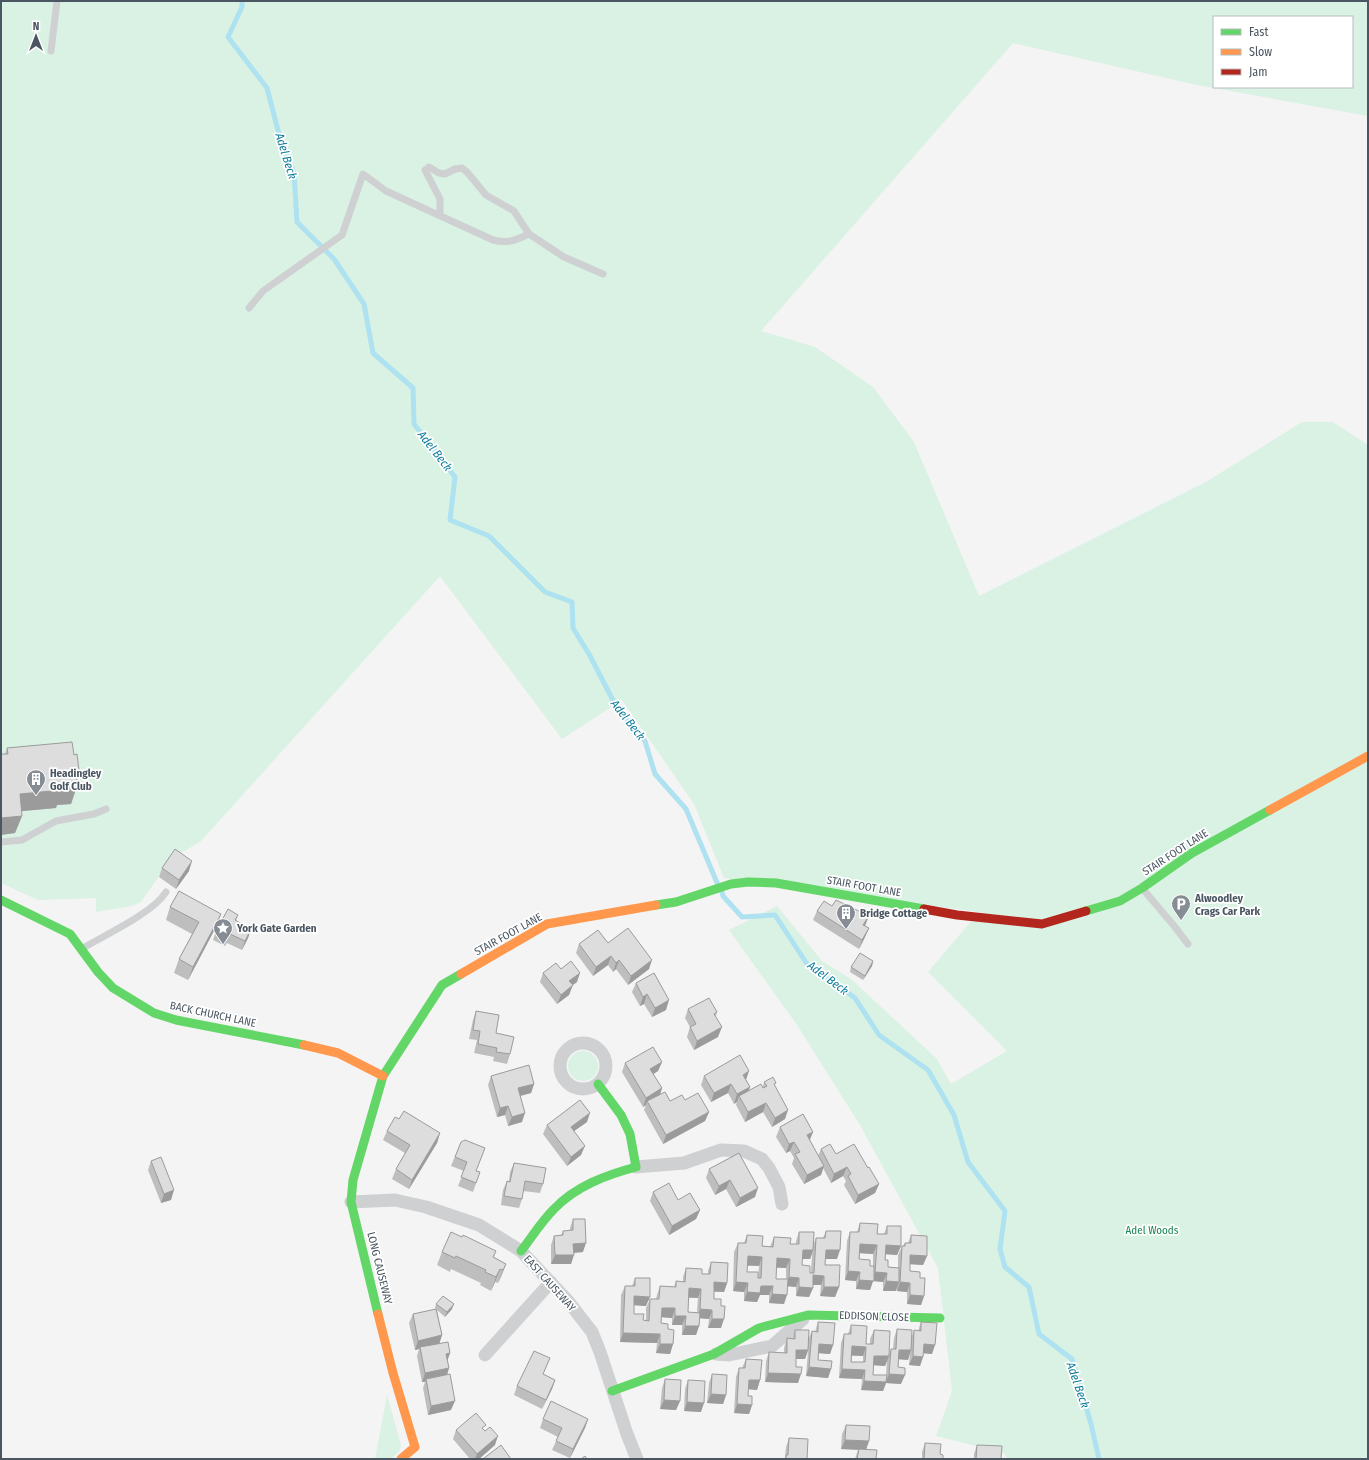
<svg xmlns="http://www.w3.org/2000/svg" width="1369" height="1460" font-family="'Fira Sans Condensed',sans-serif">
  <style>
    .green { fill: #d9f2e3; fill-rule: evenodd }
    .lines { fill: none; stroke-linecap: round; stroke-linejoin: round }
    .stream { stroke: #aee2f0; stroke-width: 5 }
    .lane { stroke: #ced0d2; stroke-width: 7 }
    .street { stroke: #ced0d2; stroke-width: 13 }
    .fast { stroke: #63d668; stroke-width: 9 }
    .slow { stroke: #ff974d; stroke-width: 9 }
    .jam { stroke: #b3261e; stroke-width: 9 }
    .wall { fill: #bebebf; fill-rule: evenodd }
    .shaded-wall { fill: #9b9b9b }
    .building { fill: #ddddde; stroke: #9b9b9b; fill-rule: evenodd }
    .labels { text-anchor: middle; stroke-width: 3.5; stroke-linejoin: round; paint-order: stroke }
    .poi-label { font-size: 11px; font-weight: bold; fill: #4a5661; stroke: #fff; text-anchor: start }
    .street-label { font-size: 11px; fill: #4a5661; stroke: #fff }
    .park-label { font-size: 11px; fill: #17864f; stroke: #fff }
    .water-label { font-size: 12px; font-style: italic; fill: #0c7c9b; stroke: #fff }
  </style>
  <rect width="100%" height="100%" fill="#f4f4f4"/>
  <path class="green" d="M1 1H1368V116L1197 85 1013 43 761 331 815 347 873 387 914 442 979 596 1206 482 1302 422H1333L1368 445V1459H1007L1004 1453 936 1436 952 1391 938 1268 860 1125 797 1025 729 930 777 906 822 961 851 979 937 1059 951 1084 1007 1051 928 972 979 912 724 878 694 804 622 700 562 739 440 576 201 841 171 859 141 902 132 906 96 912V898L38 900 1 883ZM1214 17H1352V87H1214Z
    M568 1066a15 15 0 1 1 30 0a15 15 0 1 1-30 0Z
    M387 1395 401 1445 400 1450 391 1459H375Z"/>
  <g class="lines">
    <path class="stream" d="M242 1V7L228 37 267 88 281 142 294 173 297 222 334 259 364 304 373 353 413 388 414 424 455 477 450 520 489 536 545 592 572 602 573 628 589 654 618 710 645 741 655 774 686 809 718 885
      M722 892 723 896 742 917 775 915 807 964 855 998 879 1035 928 1070 954 1115 968 1162 1005 1211 1000 1249 1005 1267 1029 1287 1039 1334 1072 1359 1091 1424 1099 1459"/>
    <path class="lane" d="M51 51 57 1
      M440 214V199L425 170 429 167 439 173 445 174 455 169 462 168 467 172 486 195 514 211 529 234
      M249 308 263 291 342 235 363 174 386 191 493 240C508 244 516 240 529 234L564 257 603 274
      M1 842 22 840 56 821 94 814 106 809
      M1142 888 1175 927 1188 944
      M83 948C105 935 153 913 166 892"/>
    <path class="street" d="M560 1066a23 23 0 1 1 46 0a23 23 0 1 1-46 0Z
      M636 1167 684 1163 721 1150 744 1151 762 1159 769 1168 779 1187 782 1204
      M351 1202 395 1200 426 1207 479 1225 521 1251 568 1301 592 1332 600 1352 627 1434 637 1459
      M716 1354 729 1355 772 1346 803 1319
      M485 1355 551 1282"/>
    <path class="fast" d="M1 900 70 934 98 972 113 988 154 1013 176 1020 304 1045
      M656 905 676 902 731 884 748 882 776 883 924 909
      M1086 911 1120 901 1142 888 1192 853 1270 810
      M521 1251C532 1237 541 1222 554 1209 576 1186 606 1175 636 1167L630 1134 621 1115 598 1084
      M378 1314 351 1202 353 1180 383 1076 442 985 461 974
      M612 1391 714 1354 759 1328 808 1315 940 1318"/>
    <path class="slow" d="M1270 810 1368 756
      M461 974 547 924 656 905
      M304 1045 338 1053 383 1076
      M378 1314 393 1373 415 1447 401 1459"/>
    <path class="jam" d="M924 909 957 915 1042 924 1086 911"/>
  </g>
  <path class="wall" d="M7 748 74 755 79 770 76 776 77 786 71 804 57 805 56 808 21 811 22 816 15 833 1 835V754H5Z
    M162 868 189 871 176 889 159 877Z
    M170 907 221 914 216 927 188 980 174 973 179 959 192 934 166 920Z
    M817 911 865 926 869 928 865 937 859 949 813 920Z
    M238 915 236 921 251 929 248 938 242 950 227 943 225 946 213 940 216 931Z
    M608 943 649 969 628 985 616 969 613 972 608 965 593 976 576 953 579 944Z
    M873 961 872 966 863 980 850 972 851 967Z
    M561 969 577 982 572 985 569 995 557 1004 540 982 543 973Z
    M636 983 666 1010 652 1017 644 1004 640 1006 632 992Z
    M688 1009 717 1012 716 1016 718 1037 694 1050 687 1037 690 1027 685 1018Z
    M476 1011 496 1033 510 1054 507 1064 493 1061 494 1057 474 1053 477 1040 469 1039 473 1020Z
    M662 1062 658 1071 653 1074 662 1088 660 1095 670 1101 685 1100 709 1112 705 1121 663 1144 644 1110 646 1105 643 1107 622 1072 625 1063Z
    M491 1076 534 1084 531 1093 521 1096 522 1122 508 1126 505 1115 497 1117 488 1085Z
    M704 1076 746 1080 750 1087 749 1091 763 1087 764 1082 775 1086 785 1119 772 1127 763 1112 745 1122 736 1105 737 1102 734 1104 728 1093 711 1102 701 1085Z
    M399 1119 440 1133 437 1143 409 1189 392 1179 396 1169 405 1153 383 1140 387 1131Z
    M587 1122 574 1131 581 1155 567 1166 543 1134 547 1125Z
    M780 1127 813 1132 810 1140 818 1156 821 1149 836 1154 868 1168 879 1184 875 1193 855 1204 844 1185 846 1181 843 1176 831 1183 823 1168 821 1175 804 1184 792 1164 794 1158 790 1151 786 1153 776 1137Z
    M461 1142 476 1171 480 1172 473 1192 458 1186 464 1171 451 1166Z
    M739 1153 755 1197 736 1207 726 1189 715 1195 706 1178 709 1169Z
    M151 1161 171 1200 161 1203 148 1170Z
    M514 1163 543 1184 540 1193 523 1191 522 1199 519 1208 501 1205 503 1190 507 1181H509L510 1172Z
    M653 1192 678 1200 700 1210 696 1219 669 1235 650 1201Z
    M573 1219 583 1252 574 1253 571 1264H551V1245L554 1236 561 1235 563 1231 570 1230V1228Z
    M860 1223 877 1234H884L887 1226 901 1246 897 1255 886 1254 885 1260 888 1267 898 1268V1255L902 1246H903L905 1243H908L911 1235 927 1256 923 1265 910 1264V1271L920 1278 924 1296 921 1305 907 1304V1292L897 1291V1286L896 1291H883V1282L873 1281 870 1290 856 1289V1281L845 1280 847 1241 850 1232H857ZM860 1253 873 1254V1266H870L859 1259Z
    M826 1231 837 1259H825V1265L839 1287 835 1297 820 1296 821 1285H813V1288L809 1297 796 1296V1287L787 1286 784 1304 769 1303V1295H760L757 1302 744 1301V1292L733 1291 734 1252 738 1243H744L747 1235 762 1246 770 1247 774 1237 790 1244H796V1241L799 1232 814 1243 816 1238H823ZM812 1254 811 1273H810L802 1265V1259H810ZM747 1266H759L758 1278 747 1272ZM776 1268H786V1279H776Z
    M462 1237 496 1251 494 1257 506 1264 498 1283 495 1282 491 1291 480 1285 481 1283 451 1269 450 1272 437 1265 442 1252Z
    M711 1262 727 1283 724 1292H714V1299L721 1306V1328H708L709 1319 699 1318V1326L696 1335H682V1325H672V1318L661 1317V1323L668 1329 673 1344 670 1354 656 1353 657 1343 620 1342 621 1295 625 1286H632L635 1278 646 1306 634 1305V1314L643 1320 646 1321V1308L650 1299H656L657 1295 660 1286 674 1287 676 1281 683 1282V1277L686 1268 702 1274H708V1271ZM688 1298H698L697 1312H688Z
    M436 1304 452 1309 445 1317 437 1310 442 1335 439 1343 450 1353 447 1360 449 1368 447 1375 451 1410 428 1415 423 1388 425 1382H422L417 1356 419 1349 415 1350 409 1323 413 1314 436 1309 435 1308Z
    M818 1322 833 1345 830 1354 819 1353 818 1360 831 1369 828 1378 806 1376 808 1351 805 1359H796V1367L798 1383 765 1382 766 1361 769 1352 784 1353V1348L787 1338 792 1339 795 1330 808 1340 812 1331 815 1332Z
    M921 1322 932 1354 923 1353V1357L920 1366 909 1365 910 1353 908 1360 898 1359V1367L901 1384 886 1383 883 1391 861 1390 862 1379 839 1378 841 1343 844 1334H848L851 1325 866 1344H870V1339L874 1330 889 1355 891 1349H893L894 1338 897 1329 912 1336 914 1330 918 1331ZM852 1356H863V1362H851ZM887 1360 886 1375H873V1365L885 1366Z
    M550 1358 543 1374 555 1380 552 1389 542 1409 514 1395 517 1386Z
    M746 1359 760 1380 757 1390 748 1389V1396L752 1405 749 1414 734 1413 736 1377 739 1368H742Z
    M712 1374 726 1395 723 1404 707 1403 709 1383Z
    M665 1379 680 1401 676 1410 660 1409 662 1388Z
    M688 1380 701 1412 684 1411 685 1389Z
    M543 1419H588L585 1428 570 1458 552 1450 558 1437 540 1428Z
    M846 1425 869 1441 866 1449 876 1459H855L858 1450 841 1449 842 1434Z
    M456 1430H484L495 1445 479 1459H470L453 1439Z
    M789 1438 807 1459H785V1457L786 1447Z
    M925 1443 940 1454 943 1459H922V1452Z
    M977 1445 1001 1459H974V1454Z"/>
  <path class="shaded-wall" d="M76 770H79L73 787 77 786 71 804 57 805 56 808 13 812 20 794 62 787Z
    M22 816 15 833 1 835V818Z
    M192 861 189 871 176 889 179 880Z
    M221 914 216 927 188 980 193 967Z
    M869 916 865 926 860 934 863 925Z
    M869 928 865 937 859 949 862 940Z
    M251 929 248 938 242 950 245 941Z
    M611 956 608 965 593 976 596 967Z
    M619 960 616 969 613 972 616 963Z
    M652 960 649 969 628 985 631 976Z
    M873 961 872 966 863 980 865 976Z
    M580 973 577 982 566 990 569 981Z
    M573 985 569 995 557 1004 561 995Z
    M647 994 644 1004 640 1006 643 997Z
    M669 1000 666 1010 652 1017 655 1008Z
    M722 1027 718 1037 694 1050 697 1041Z
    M662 1062 658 1071 647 1078 650 1069Z
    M749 1071 746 1080 743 1075Z
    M534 1084 531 1093 515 1097 518 1088Z
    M731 1084 728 1093 711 1102 714 1093Z
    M750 1087 746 1096H739L737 1102 734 1104 737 1094Z
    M662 1088 659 1098 647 1101 646 1105 643 1107 646 1098Z
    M766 1103 763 1112 745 1122 748 1112Z
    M508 1106 505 1115 497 1117 500 1108Z
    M788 1110 785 1119 772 1127 775 1118Z
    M709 1112 705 1121 663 1144 666 1135Z
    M525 1113 522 1122 508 1126 512 1117Z
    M590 1113 587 1122 567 1136 571 1127Z
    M813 1132 809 1141 807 1135Z
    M440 1133 437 1143 409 1189 412 1180Z
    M794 1142 790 1151 786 1153 789 1144Z
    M585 1146 581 1155 567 1166 571 1157Z
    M824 1166 821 1175 804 1184 807 1175Z
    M847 1167 843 1176 831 1183 834 1174Z
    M730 1180 726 1189 715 1195 719 1186Z
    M879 1184 875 1193 855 1204 858 1195Z
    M758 1188 755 1197 736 1207 740 1198Z
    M174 1190 171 1200 161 1203 164 1194Z
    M700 1210 696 1219 669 1235 672 1226Z
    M586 1243 583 1252 570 1253 573 1244Z
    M860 1244 877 1245 873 1254 857 1253Z
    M886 1245 901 1246 897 1255 883 1254Z
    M803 1250H813L810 1259H799Z
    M826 1250H840L837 1259H823Z
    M555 1255H574L571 1264H551Z
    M910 1255 927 1256 923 1265 907 1264Z
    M748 1256 762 1257 759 1266 745 1265Z
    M777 1258 790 1259 786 1268 773 1267Z
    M506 1264 501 1277 498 1283 503 1270Z
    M500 1269 495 1282 491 1291 496 1277Z
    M848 1271 860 1272 856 1281 845 1280Z
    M875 1272 887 1273 883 1282 873 1281 870 1290 856 1289 859 1280 872 1281Z
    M813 1275 824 1276 821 1285H810Z
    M789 1277 799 1278 796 1287 785 1286Z
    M886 1281 899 1282 896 1291H883Z
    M714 1282 727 1283 724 1292 711 1291Z
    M736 1282 748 1283 744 1292 733 1291Z
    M900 1282 910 1283 907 1292 897 1291Z
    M761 1286H773L769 1295H760L757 1302 744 1301 747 1292Z
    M799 1287 813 1288 809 1297 796 1296Z
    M824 1287H839L835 1297 820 1296Z
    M689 1288 701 1289 698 1298 686 1297Z
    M772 1294 787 1295 784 1304 769 1303Z
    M910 1295 924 1296 921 1305 907 1304Z
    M634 1296 650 1297 646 1306 631 1305Z
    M454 1304 452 1309 445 1317 447 1312Z
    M662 1308H675L672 1318 659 1317Z
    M700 1309 712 1310 709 1319 697 1318Z
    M675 1316H686L682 1325H672Z
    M712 1319H724L721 1328H708Z
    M685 1326H699L696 1335H682Z
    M623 1333 660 1334 657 1343 620 1342Z
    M442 1335 439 1345 420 1347 419 1349 415 1350 418 1341Z
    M660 1344H673L670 1354 656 1353Z
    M819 1344 833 1345 830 1354 816 1353Z
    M924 1344 935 1345 932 1354 921 1353Z
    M852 1346 866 1347 863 1356 849 1355Z
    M796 1350H808L805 1359H793Z
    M899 1350H911L908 1360 896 1359Z
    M450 1353 447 1362 446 1354Z
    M874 1356H889L885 1366 871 1365Z
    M913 1356 923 1357 920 1366 909 1365Z
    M809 1367 831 1369 828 1378 806 1376Z
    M449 1368 446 1378 426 1379 425 1382H422L425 1373Z
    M842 1369 865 1370 862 1379 839 1378Z
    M768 1373 801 1374 798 1383 765 1382Z
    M889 1374 905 1375 901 1384 886 1383 883 1391 861 1390 864 1381 886 1382Z
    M555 1380 552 1389 542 1409 546 1400Z
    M749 1380H760L757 1390 746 1389Z
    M711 1394 726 1395 723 1404 707 1403Z
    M664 1400 680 1401 676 1410 660 1409Z
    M455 1401 451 1410 428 1415 431 1406Z
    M687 1402 704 1403 701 1412 684 1411Z
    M737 1404 752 1405 749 1414 734 1413Z
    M588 1419 585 1428 570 1458 573 1449Z
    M498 1436 495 1445 479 1459H475L477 1454Z
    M845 1440 869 1441 866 1450 841 1449Z"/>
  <path class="building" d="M72 742 74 755 77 754 79 770H76L77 786 62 787V790L20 794 22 816 1 818V754H8L7 748Z
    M175 849 192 861 179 880 162 868Z
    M179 891 221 914 193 967 179 959 199 922 170 907Z
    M836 900 869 916 863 925 869 928 862 940 817 911 824 901 832 906Z
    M228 909 238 915 235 920 251 929 245 941 230 934 228 937 216 931Z
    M628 928 652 960 631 976 619 960 616 963 611 956 596 967 579 944 598 930 608 943Z
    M860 953 873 961 865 976 851 967Z
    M571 961 580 973 569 981 573 985 561 995 543 973 556 963 561 969Z
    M654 973 669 1000 655 1008 647 994 643 997 636 983Z
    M709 998 717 1012 714 1014 722 1027 697 1041 690 1027 696 1024 688 1009Z
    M476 1011 499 1015 496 1033 514 1037 510 1054 496 1052 497 1048 478 1044 480 1031 473 1030Z
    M653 1047 662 1062 650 1069 662 1088 646 1098 625 1063Z
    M740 1055 749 1071 743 1075 750 1087 737 1094 731 1084 714 1093 704 1076Z
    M529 1065 534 1084 518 1088 525 1113 512 1117 508 1106 500 1108 491 1076Z
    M773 1077 776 1083 774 1084 788 1110 775 1118 766 1103 748 1112 739 1096 761 1084 763 1088 767 1086 764 1082Z
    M665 1092 670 1101 682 1095 685 1100 698 1093 709 1112 666 1135 647 1101Z
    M580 1100 590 1113 571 1127 585 1146 571 1157 547 1125Z
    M404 1111 440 1133 412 1180 396 1169 410 1145 387 1131 395 1117 399 1119Z
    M803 1114 813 1132 807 1135 824 1166 807 1175 795 1154 800 1152 794 1142 789 1144 780 1127Z
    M465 1140 485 1148 476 1171 480 1172 476 1183 461 1177 467 1162 455 1157 461 1142Z
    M830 1144 836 1154 854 1144 868 1168 869 1167 879 1184 858 1195 848 1176 851 1174 847 1167 834 1174 821 1149Z
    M739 1153 758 1188 740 1198 730 1180 719 1186 709 1169Z
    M161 1157 174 1190 164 1194 151 1161Z
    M514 1163 546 1168 543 1184 525 1181 522 1199 504 1196 507 1181 510 1182Z
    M669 1183 678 1200 690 1193 700 1210 672 1226 653 1192Z
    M573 1219H585L586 1243 573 1244 574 1255H555L554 1236 563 1235V1231L573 1230Z
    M860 1223 878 1224 877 1234H887V1226H901V1246L886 1245 885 1260H888V1267L899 1268V1282L886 1281 887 1273 875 1272 877 1245 860 1244 859 1259 870 1260V1266H874V1281L859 1280 860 1272 848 1271 850 1232H859Z
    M826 1231H841L840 1250H826L825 1265H840L839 1287H824V1276L813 1275V1288L799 1287V1278L789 1277 790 1259 777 1258 776 1279H788L787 1295 772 1294 773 1286H761L760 1293 747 1292 748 1283 736 1282 738 1243H746L747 1235 763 1236 762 1246 773 1247 774 1237 791 1238 790 1244H799V1232H814L813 1250H803L802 1265 810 1266V1273H814L816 1238H825ZM748 1256 762 1257 761 1278H758V1272H747Z
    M451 1232 462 1237 463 1235 496 1251 493 1257 506 1264 503 1270 500 1269 496 1277 485 1272 486 1270 456 1256 455 1258 442 1252Z
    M911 1235 927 1236V1256L910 1255V1271L920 1272V1278H925L924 1296 910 1295V1283L900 1282 902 1246H905V1243H911Z
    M711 1262 728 1263 727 1283 714 1282V1299H721V1306H725L724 1319H712V1310L700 1309 701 1289 689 1288 688 1312 700 1313 699 1326H685L686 1316H675V1308H662L661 1323 668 1324V1329L674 1330 673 1344H660V1334L623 1333 625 1286H635V1278H650V1297L634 1296V1314H644L643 1320 649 1321 650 1299H659L660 1286 676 1287V1281L685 1282 686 1268 702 1269V1274H710Z
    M443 1296 454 1304 447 1312 436 1304Z
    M436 1309 442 1335 418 1341 413 1314Z
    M818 1322 835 1323 833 1345 819 1344 818 1360 832 1361 831 1369 809 1367 812 1331 818 1332Z
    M921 1322 937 1323 935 1345 924 1344 923 1357 913 1356 914 1330 921 1331Z
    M851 1325 867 1326 866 1344H873L874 1330 890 1331 889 1356H874L873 1375H887L886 1382 864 1381 865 1370 842 1369 844 1334H851ZM852 1346 866 1347 865 1362H851Z
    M897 1329 912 1330 911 1350H899L898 1367 905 1368V1375L889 1374 891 1349H896Z
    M795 1330H809L808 1350H796V1367H802L801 1374 768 1373 769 1352 787 1353V1338L795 1339Z
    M448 1342 450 1353 446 1354 449 1368 425 1373 420 1347Z
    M534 1351 550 1358 543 1374 555 1380 546 1400 517 1386Z
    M746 1359 762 1360 760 1380H749L748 1396H752V1405L737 1404 739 1368H745Z
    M450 1374 455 1401 431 1406 426 1379Z
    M712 1374 727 1375 726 1395 711 1394Z
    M665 1379 681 1380 680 1401 664 1400Z
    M688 1380 705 1381 704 1403 687 1402Z
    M551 1401 588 1419 573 1449 556 1441 562 1428 543 1419Z
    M476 1413 486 1425 482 1428 485 1431 490 1427 498 1436 477 1454 456 1430Z
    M846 1425 870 1426 869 1441 845 1440Z
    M789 1438 808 1439 807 1459H786V1455H788Z
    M925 1443 941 1444 940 1454 943 1455V1459H924Z
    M501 1445 511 1459H483Z
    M977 1445 1002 1446 1001 1459H976Z
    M859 1449 877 1450 876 1459H857Z
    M585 1456 587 1459H581Z"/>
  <defs>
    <g id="building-pin" transform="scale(1)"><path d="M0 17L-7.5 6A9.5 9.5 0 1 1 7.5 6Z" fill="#868d94" stroke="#fff"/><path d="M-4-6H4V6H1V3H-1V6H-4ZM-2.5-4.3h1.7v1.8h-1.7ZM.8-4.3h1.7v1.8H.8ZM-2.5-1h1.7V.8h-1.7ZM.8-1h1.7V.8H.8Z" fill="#fff"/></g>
    <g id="parking-pin" transform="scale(1)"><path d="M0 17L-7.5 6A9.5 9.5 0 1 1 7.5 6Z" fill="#868d94" stroke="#fff"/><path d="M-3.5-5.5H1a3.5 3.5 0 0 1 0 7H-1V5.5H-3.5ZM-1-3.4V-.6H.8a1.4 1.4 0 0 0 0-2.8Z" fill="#fff"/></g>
    <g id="sight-pin" transform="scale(1)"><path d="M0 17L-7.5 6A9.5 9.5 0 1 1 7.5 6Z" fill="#868d94" stroke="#fff"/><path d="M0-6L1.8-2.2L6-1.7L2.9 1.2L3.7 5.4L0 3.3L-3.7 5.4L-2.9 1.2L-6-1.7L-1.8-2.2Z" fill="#fff"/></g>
  </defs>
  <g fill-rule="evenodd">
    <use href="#building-pin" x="36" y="779"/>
    <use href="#parking-pin" x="1181" y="904"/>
    <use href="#building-pin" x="846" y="913"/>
    <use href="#sight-pin" x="223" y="928"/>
  </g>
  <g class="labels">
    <g class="poi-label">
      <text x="50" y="777">Headingley<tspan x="50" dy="13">Golf Club</tspan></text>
      <text x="1195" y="902">Alwoodley<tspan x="1195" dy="13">Crags Car Park</tspan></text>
      <text x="860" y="917">Bridge Cottage</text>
      <text x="237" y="932">York Gate Garden</text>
    </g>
    <g class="street-label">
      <text transform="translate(1175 852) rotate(-33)" y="4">STAIR FOOT LANE</text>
      <text transform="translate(864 886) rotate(10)" y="4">STAIR FOOT LANE</text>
      <text transform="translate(508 934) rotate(-29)" y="4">STAIR FOOT LANE</text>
      <text transform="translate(213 1014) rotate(12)" y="4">BACK CHURCH LANE</text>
      <text transform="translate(380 1268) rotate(76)" y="4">LONG CAUSEWAY</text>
      <text transform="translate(550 1283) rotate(48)" y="4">EAST CAUSEWAY</text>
      <text transform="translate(874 1316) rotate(2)" y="4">EDDISON CLOSE</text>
    </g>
    <g class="park-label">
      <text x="1152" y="1234">Adel Woods</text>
    </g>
    <g class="water-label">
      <text transform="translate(286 156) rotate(73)" y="4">Adel Beck</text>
      <text transform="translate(435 451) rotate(52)" y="4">Adel Beck</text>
      <text transform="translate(628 720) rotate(52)" y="4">Adel Beck</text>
      <text transform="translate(828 978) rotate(37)" y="4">Adel Beck</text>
      <text transform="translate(1078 1385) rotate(71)" y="4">Adel Beck</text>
    </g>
  </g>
  <rect width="1369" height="1460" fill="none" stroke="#4a5661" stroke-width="4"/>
  <rect x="1213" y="16" width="140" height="72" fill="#ffffff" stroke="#b7bbc0"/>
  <rect x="1221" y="29" width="20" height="6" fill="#63d668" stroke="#b7bbc0"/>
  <text x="1249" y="36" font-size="12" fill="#4a5661">Fast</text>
  <rect x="1221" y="49" width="20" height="6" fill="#ff974d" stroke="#b7bbc0"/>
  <text x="1249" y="56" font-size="12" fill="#4a5661">Slow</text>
  <rect x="1221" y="69" width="20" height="6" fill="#b3261e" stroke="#b7bbc0"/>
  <text x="1249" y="76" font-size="12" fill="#4a5661">Jam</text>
  <g transform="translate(36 36)" stroke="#ffffff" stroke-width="3" paint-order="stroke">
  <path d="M0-3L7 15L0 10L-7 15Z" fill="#4a5661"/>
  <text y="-6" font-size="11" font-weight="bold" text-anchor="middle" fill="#4a5661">N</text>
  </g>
</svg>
